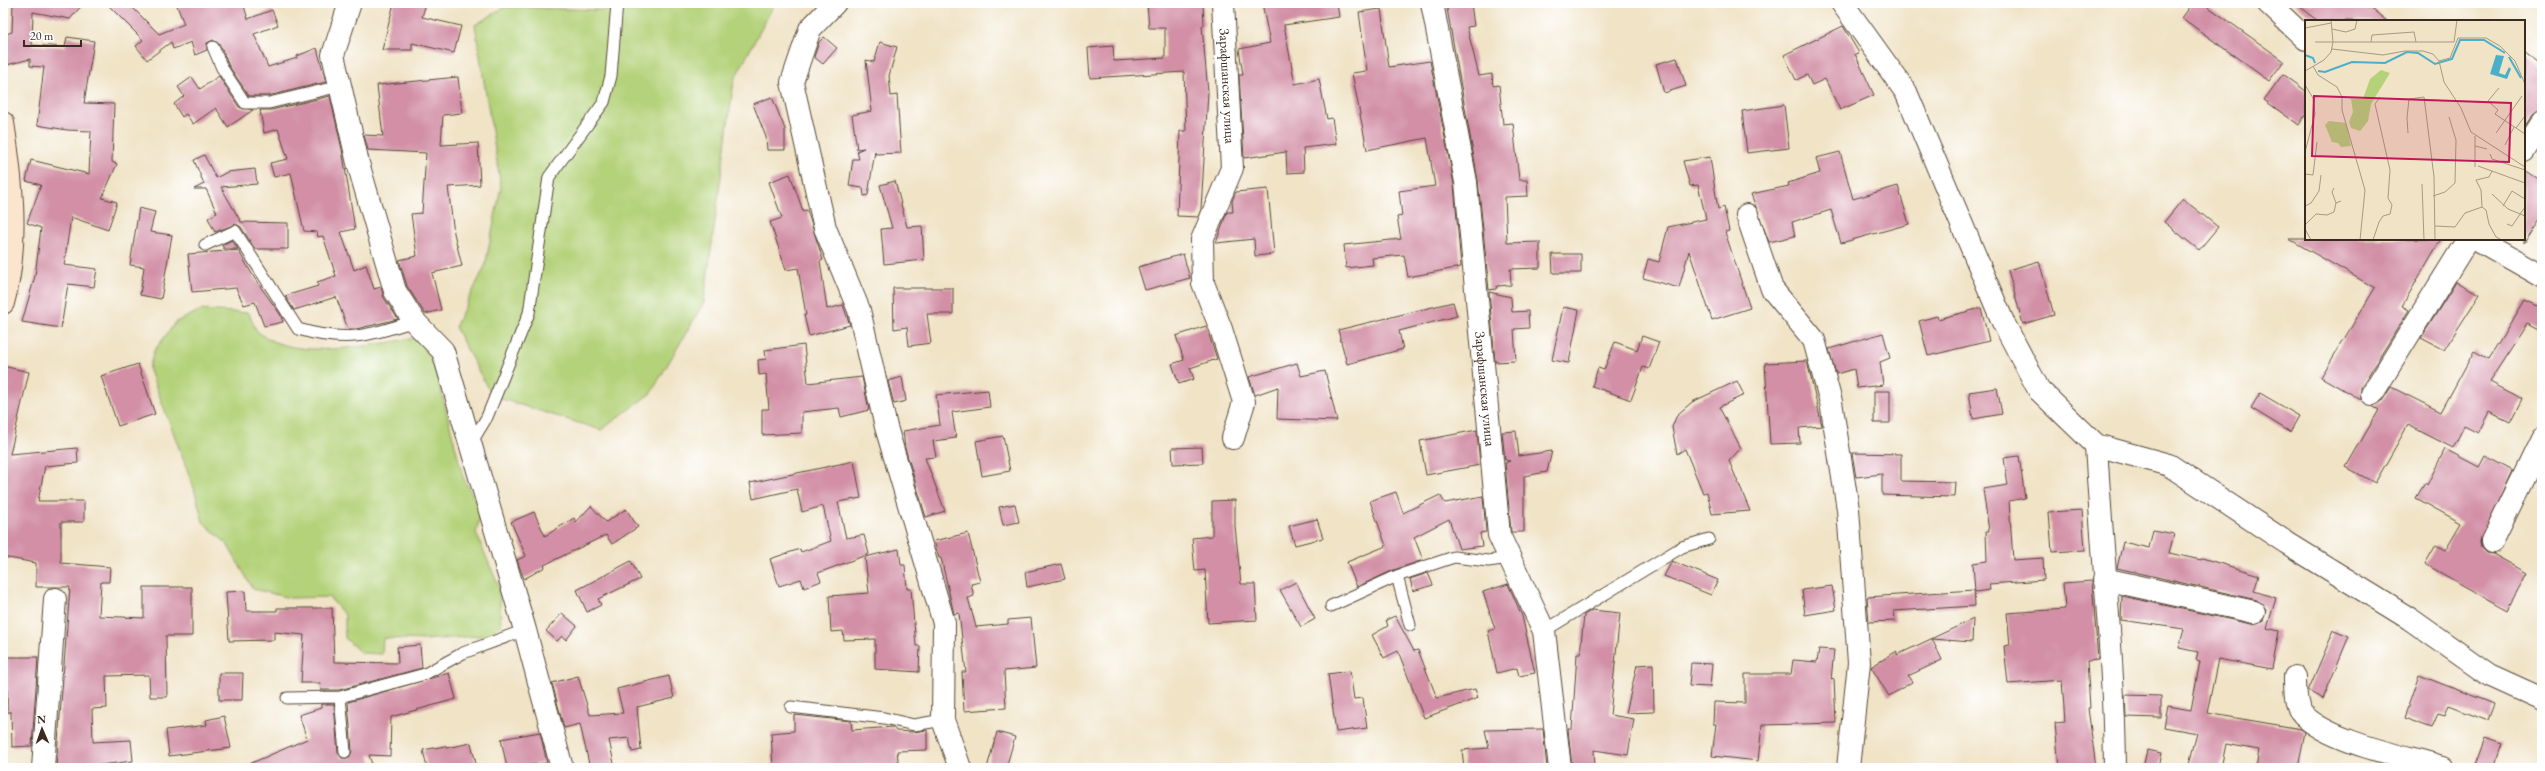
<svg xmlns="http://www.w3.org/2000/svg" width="2545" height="771" font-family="'EB Garamond',serif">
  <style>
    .green { fill: #b4d279; stroke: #787e4c }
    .building { fill: #d28fa6 }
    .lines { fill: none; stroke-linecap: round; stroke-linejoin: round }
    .lane-casing { stroke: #564637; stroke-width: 13 }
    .street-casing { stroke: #564637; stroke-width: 24 }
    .secondary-casing { stroke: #564637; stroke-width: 24 }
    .lane { stroke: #fff; stroke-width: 11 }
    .street { stroke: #fff; stroke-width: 22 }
    .secondary { stroke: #fbe5cf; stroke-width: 22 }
    .labels { text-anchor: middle; stroke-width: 3.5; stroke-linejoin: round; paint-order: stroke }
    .street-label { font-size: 14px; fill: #3b2a1e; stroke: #fff }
    .inset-river { fill: none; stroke: #4aafc9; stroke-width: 2 }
    .inset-road { fill: none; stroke: #a89983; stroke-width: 1 }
    .view { fill: #c2185b; fill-opacity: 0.15; stroke: #c2185b; stroke-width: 2 }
    .inset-edge { fill: none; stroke: #3b2a1e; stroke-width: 2 }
  </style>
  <rect width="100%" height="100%" fill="#fff"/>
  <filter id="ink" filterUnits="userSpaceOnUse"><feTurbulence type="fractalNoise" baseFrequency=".025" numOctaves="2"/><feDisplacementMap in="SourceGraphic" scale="8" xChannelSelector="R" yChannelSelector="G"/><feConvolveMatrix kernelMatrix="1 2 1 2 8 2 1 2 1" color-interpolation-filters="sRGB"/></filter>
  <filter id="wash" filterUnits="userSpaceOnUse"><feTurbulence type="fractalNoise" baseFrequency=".012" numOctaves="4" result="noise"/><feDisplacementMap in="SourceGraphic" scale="16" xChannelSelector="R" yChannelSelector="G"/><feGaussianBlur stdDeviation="0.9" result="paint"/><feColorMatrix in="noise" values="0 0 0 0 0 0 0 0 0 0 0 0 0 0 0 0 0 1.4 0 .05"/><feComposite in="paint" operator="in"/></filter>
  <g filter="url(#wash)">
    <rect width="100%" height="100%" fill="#f0e3c6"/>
    <path class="green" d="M639 3H775L734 80 704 302 651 393 601 430 492 396 455 327 485 266 501 187 475 25 505 7 634 11Z
      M201 310 249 313C251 318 254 328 258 332 295 363 373 344 417 338L434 362 463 477 481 511 476 533 499 587 501 625 491 635 425 640 383 638 382 654 361 653 345 638V615L329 597 290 598 253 589 227 544 203 522 194 488 149 368 154 351 176 322Z"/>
    <g id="blocks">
      <path class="building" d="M13 3H84L70 19 33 12 32 45 65 47 67 37 94 41 84 103 114 104 112 162 117 164 102 198 117 202 108 230 71 217 64 265 97 269 94 287 68 284 61 328 22 322 35 276 41 228 27 223 41 185 26 181 31 160 89 174 91 131 67 130 37 125 44 67 30 66V59L3 66V35L12 32Z
        M106 3H128L159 34 184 24 176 3H243L248 19 272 10 278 25 254 34 268 67 297 58V56L317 48 326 82 268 96H249L229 66 220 45 213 40 207 43V50L195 55 191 42 173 49 171 42 147 60 136 46 143 40Z
        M394 3H426L422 17 461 26 454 53 412 43V50H382Z
        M1147 3H1203L1204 26H1202L1208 92 1201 209 1198 217 1177 216 1180 131H1186L1184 72 1090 78 1088 48 1113 46 1114 61 1165 58V28H1149Z
        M1262 3H1337L1339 17 1284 25 1295 84 1319 79 1327 119 1332 118 1336 144 1303 148 1304 172 1287 173 1286 152 1244 158 1239 75H1243L1239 49 1270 43Z
        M1446 3H1471L1474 26 1467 27 1479 76 1492 74 1493 86 1499 85 1503 124 1513 123 1519 180H1527L1528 196 1505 197 1507 243 1540 242V268L1510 269 1511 285 1497 286 1496 289 1489 290 1478 180Z
        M2193 3H2203L2284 61 2269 81 2182 18Z
        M2294 3H2364L2387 21H2318Z
        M1381 9 1389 67 1430 61 1454 184 1461 267 1408 277 1404 255 1372 258 1373 265 1346 268 1344 245 1401 239 1397 217 1402 216 1399 191 1435 186 1427 138 1367 150 1352 73 1367 71 1359 12Z
        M1843 26 1859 53 1855 54 1874 95 1840 110 1825 79 1812 85 1807 75 1796 80 1784 55Z
        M824 37 837 48 823 64 814 57 819 42Z
        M880 42 897 47 889 76 891 96 897 95 901 153 875 154V151L868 195 864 196 863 188 849 186 853 159H859L857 151 864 148 857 149 852 115 872 111 866 60 874 62Z
        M2524 52 2542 66V110L2532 115 2524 127Z
        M1677 58 1686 86 1664 93 1656 64Z
        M2283 74 2306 91V114L2299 125 2264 100Z
        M219 76 239 107 253 110 228 127 216 108 193 124 186 114 182 117 174 104 184 96 178 87 192 77 200 89Z
        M458 77 462 113 443 115 441 145 478 143 480 185 448 187 454 233 462 266 432 273 441 310 425 314 407 286 399 260 417 256 411 214 422 213 426 153 368 150 364 135 383 136 377 85Z
        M330 96 342 149 355 229 341 232 354 270 366 265 374 289 381 287 384 298 398 319 356 329H348L336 297 294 310 285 296 318 286 317 282 336 276 323 236 318 237 317 232 304 231 291 173 274 177 270 163 288 159 278 129 264 133 260 110H271Z
        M772 97 785 129V150H767L766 137 753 104Z
        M1784 105 1789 148 1747 153 1742 111Z
        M1840 152 1853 199 1898 186 1909 224 1841 243 1831 210 1792 222 1795 236 1769 242 1751 194 1789 186 1788 183 1820 173 1816 158Z
        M204 155 216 178 227 172 255 169 257 184 221 187 241 222 288 223V249H255L241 227 236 224 215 232 208 218 217 213 206 189H194L204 184 194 160Z
        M1710 157 1718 209 1724 207 1729 231 1725 232 1750 308 1712 320 1689 251 1679 288 1643 278 1648 259 1659 262 1668 227 1706 219 1698 185 1690 186 1683 161Z
        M2524 170 2542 182V216L2524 243Z
        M790 174 803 211 807 210 823 260 820 261 827 309 843 305 850 325 809 336 804 315H806L798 268 786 270 770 222 782 218 769 182Z
        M895 181 907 227 922 226 924 260 884 264 881 229 892 228 880 185Z
        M1268 189 1274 254 1255 256 1254 239 1216 243 1227 212H1233L1232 201 1236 192Z
        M2183 199 2218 227 2199 250 2164 222Z
        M139 208 155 212 150 232 172 235 161 299 140 295 144 267 130 265Z
        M2289 239H2441L2402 306 2409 310 2361 387V400L2321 377 2375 288Z
        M232 240 238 249H224L222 245Z
        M238 250 255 279 280 314 283 322 264 326 255 302 244 305 236 288 192 292 188 254Z
        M1183 254 1190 278 1145 290 1138 267Z
        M1552 254H1581V273H1553Z
        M2039 261 2054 315 2023 324 2008 270Z
        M2456 282 2480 294 2444 350 2421 338Z
        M893 288H953V314H927L931 343 909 346 907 327 894 329Z
        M1489 292 1511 297 1512 312 1528 311 1529 328 1514 329 1516 361 1495 362Z
        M2525 300 2542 308V332L2527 324 2489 382 2522 399 2510 422 2489 412 2478 433 2464 426 2453 448 2408 425 2375 483 2346 467 2379 410 2372 406 2382 401 2391 387 2441 412 2474 351 2489 359Z
        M1453 302 1457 316 1399 331 1403 349 1347 364 1338 330Z
        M1563 307 1579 310 1569 363 1552 360Z
        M1981 308 1989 341 1928 356 1919 321 1937 316 1938 319Z
        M1206 326 1217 359 1190 368 1194 379 1179 384 1172 364 1184 360 1176 336Z
        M1883 333 1890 358 1880 362 1883 385 1857 388 1854 369 1836 374 1829 349Z
        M1642 336 1659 342 1649 369 1643 367 1631 400 1592 386 1598 368 1604 370 1615 342 1637 350Z
        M804 345 808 383 862 377 869 410 841 417 839 408 802 412V433L762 435V409H769L766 374 759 375 758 360 766 359 765 350Z
        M1807 361 1822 426 1799 428 1800 443 1770 444 1765 363Z
        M1297 363 1301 376 1325 371 1337 421 1277 419 1278 387 1255 395 1249 377Z
        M138 364 155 414 118 426 101 376Z
        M3 366 29 372 10 454 77 448 78 463 45 466 38 501H84V522H61V563L110 567 109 582H101L99 616 144 618V587H192V636H166L167 697H150L149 675 106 676 107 708 92 709 93 742 131 740 133 761 76 768H56L70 587H36V563L3 557Z
        M902 377 906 401 894 404 888 381Z
        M1737 381 1744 395 1719 407 1741 448 1729 461 1750 511 1712 514 1707 492 1703 493 1685 449 1677 454 1672 427 1677 415 1692 402Z
        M1997 388 2002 414 1973 419 1969 392Z
        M988 390 990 407 952 412 956 438 933 441 936 457 925 458 945 511 926 517 905 448 903 431 940 425 936 395Z
        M1874 391H1890V423H1874Z
        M2260 393 2299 416 2290 432 2251 408Z
        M1477 430 1480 465 1426 475 1420 441Z
        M1516 431 1519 456 1552 451 1547 472 1524 476V532H1511L1505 463 1510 461 1505 460 1502 432Z
        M1003 436 1010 471 982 476 976 441Z
        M1202 447 1203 463 1173 464 1172 448Z
        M2445 449 2479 467 2485 456 2513 471 2480 542 2481 548 2486 553 2493 554 2527 573 2507 610 2425 564 2436 545 2445 550 2461 523 2416 498 2425 483 2427 485Z
        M1852 453 1901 454V481L1955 482 1954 497 1882 495V474L1856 477Z
        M2019 456 2025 498 2009 501 2013 560 2043 558 2044 580 1989 584 1990 590 1975 592 1973 563 1987 561 1986 531H1989L1983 489 2008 485 2004 458Z
        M854 461 861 498 838 502 846 538 864 535 869 554 818 573 821 581 804 588 801 579 779 586 770 559 800 549 801 552 831 541 823 506 802 512 797 489 753 499 750 483Z
        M1396 492 1403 513 1440 495 1445 503 1483 496 1486 532 1480 533 1482 546 1459 549 1449 519 1414 537 1423 560 1394 570 1357 587 1347 562 1386 546 1370 501Z
        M1235 500V526L1241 584H1255L1257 620 1208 623 1205 570 1195 571 1192 538 1212 536V501Z
        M1015 504 1019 522 1003 525 999 507Z
        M591 506 606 522 626 509 638 527 612 544 606 535 544 565 545 567 524 579 517 560 526 556 511 522 534 512 545 536 574 518 576 522Z
        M2082 510 2085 550 2052 552 2049 512Z
        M1317 519 1323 538 1295 545 1289 526Z
        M2153 530 2174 534 2169 553 2201 560 2202 558 2259 575 2254 591 2276 598 2267 628 2279 631 2272 669 2218 659 2207 713 2301 729 2305 732 2298 768H2256L2259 750 2226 744 2221 768H2188L2197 733 2164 727 2168 706 2191 710 2200 661 2196 660 2198 652 2179 648 2184 629 2121 620 2122 596 2251 624 2263 621 2266 609 2257 600 2117 568 2123 542 2149 548Z
        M968 533 980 582 971 584 974 596 968 598 976 627 1008 624V620L1031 618 1036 668 1004 671 1006 708 964 711 962 672H966L959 613 954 614 941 558H939L934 541Z
        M899 549 901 565H905L907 589H911L916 646H920L919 672 875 669V639L844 640 843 631 831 632 829 596 869 593 865 557Z
        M631 561 640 579 598 599 601 605 587 612 577 590Z
        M1672 561 1718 580 1711 595 1664 576Z
        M1061 564 1065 579 1027 587 1025 572Z
        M1428 573 1433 585 1413 591 1410 579Z
        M2092 581 2098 660 2087 661 2090 708H2088L2096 768H2059L2055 723 2065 722 2062 680 2008 684 2004 646 2010 645 2007 613 2065 609 2063 583Z
        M1296 582 1315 619 1301 627 1280 590Z
        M1508 584 1522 616 1535 673 1519 676 1517 668 1497 673 1488 631 1495 629 1483 592Z
        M1832 586 1836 610 1805 615 1802 590Z
        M1974 590 1975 606 1894 611 1895 621 1869 622 1867 597Z
        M245 591 246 611H277V608H332L334 662 398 663 397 647 420 645 422 668 339 690H321L320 683H301L304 635 274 632V640L229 641 226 592Z
        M1592 610 1620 613 1610 715 1634 719 1628 755 1594 750 1595 768H1572L1568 729H1572L1577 654H1580L1584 615Z
        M562 613 577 626 566 640 562 636 557 641 546 631Z
        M1395 616 1414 651 1418 650 1437 698 1475 689 1478 698 1424 718 1398 651 1384 658 1372 635 1388 626 1386 620Z
        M1973 619 1972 642 1932 639 1942 660 1908 676 1912 682 1889 696 1871 667 1897 651V655Z
        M2334 630 2349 636 2323 699 2308 691Z
        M1819 649 1834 650 1831 680 1834 679 1836 723 1762 725 1758 761 1712 756 1716 724H1713L1714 702 1745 703V674H1791L1793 660 1817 662Z
        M8 657H38L32 746 12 747 11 712H7Z
        M1691 663 1712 664 1710 687 1689 686Z
        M1653 664 1654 712 1626 713 1637 665Z
        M1350 671 1354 699 1363 698 1367 728 1336 732 1328 674Z
        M219 673H243L242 700H219Z
        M449 673 456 699 391 717 390 756 369 755 373 768H240L307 739 299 715 321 708V704H334L338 753 342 758H349L352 751 348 702Z
        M2419 675 2494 704 2488 720 2449 705 2445 715 2438 713 2432 728 2404 718Z
        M578 676 590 715 623 713 617 689 669 676 674 698 637 707 641 750 632 752 629 738 609 740 615 768H590L580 724 564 728 552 683Z
        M2125 695 2161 696V718L2126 717Z
        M794 715 851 721 852 730 893 727 896 731 913 732 927 730V750L897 751 899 768H773L771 733 794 731Z
        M224 716 231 748 169 756 166 730 207 725 206 720Z
        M1543 729 1547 768H1464L1462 750 1489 748 1485 730Z
        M540 732 547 763 507 768 501 739Z
        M997 732 1015 737 1006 768H987Z
        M2485 738 2502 744 2494 768H2474Z
        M471 743 477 768H427L423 750 445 746 446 748Z
        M2147 750 2162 753 2159 768H2143Z"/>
    </g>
  </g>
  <g filter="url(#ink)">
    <use href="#blocks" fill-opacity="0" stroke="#564637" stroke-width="1"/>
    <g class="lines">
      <g class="lane-casing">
        <path id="lane" d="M213 47 222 68 245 103H269L340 86
          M205 245 235 231 298 329C345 343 369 336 414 321
          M470 445 487 417 529 313 549 177 604 102 611 76 617 3
          M1397 576 1410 625
          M1331 606 1397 576 1454 557 1488 561 1510 558
          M1544 631 1682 547 1709 539
          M287 698 340 697
          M791 707 884 718 914 725 943 720
          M345 752 340 697 425 674 463 653 525 630"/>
      </g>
      <g class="street-casing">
        <g id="street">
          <path d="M350 3 333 55 358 163 395 291 414 321 443 351 525 630 562 768"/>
          <path d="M835 3 810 29 792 82 825 228 859 310 886 427 944 623 943 720 960 768"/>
          <path id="s1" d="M1223 3 1232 168 1202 240 1203 283 1221 329 1244 402 1233 438"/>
          <path id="s2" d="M1432 3 1466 182 1499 535 1544 631 1560 768"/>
          <path d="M1842 3 1906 92 2003 322 2039 390 2096 445 2169 465 2287 543 2410 619 2489 675 2542 699"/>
          <path d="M2268 3 2306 39"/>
          <path d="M2524 151 2542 122"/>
          <path d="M1747 215 1772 289 1814 340 1831 402 1848 509 1859 663 1848 768"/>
          <path d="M2477 239 2542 276"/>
          <path d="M2372 394 2468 239"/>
          <path d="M2096 445C2102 552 2114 660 2115 768"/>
          <path d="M2492 542 2542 439"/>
          <path d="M2104 579 2254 612"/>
          <path d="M2295 677C2295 687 2295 707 2303 715 2332 743 2403 756 2442 768"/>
          <path d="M43 768 55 599"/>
        </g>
      </g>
      <g class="secondary-casing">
        <path id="secondary" d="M3 123C12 180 19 246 3 303"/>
      </g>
      <use href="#lane" class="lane"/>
      <use href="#street" class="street"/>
      <use href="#secondary" class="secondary"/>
    </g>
  </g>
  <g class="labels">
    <g class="street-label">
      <text dy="5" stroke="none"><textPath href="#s1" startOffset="83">Зарафшанская улица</textPath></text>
      <text dy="5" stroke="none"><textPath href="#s2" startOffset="390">Зарафшанская улица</textPath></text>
    </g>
  </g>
  <g transform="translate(2305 20)">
    <rect width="220" height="220" fill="#f0e3c6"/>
    <path d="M76 50 85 53 66 84 63 101 55 111 46 108 44 102 48 92 46 79H58L65 59ZM24 101 41 103 46 126 36 127 33 123 27 122 20 105Z" fill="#b4d279"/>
    <path d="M191 35 199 36 194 53 200 55 204 47 206 49 202 59 185 54Z" fill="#4aafc9"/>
    <path class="inset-river" d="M0 35 8 38 10 43M204 37 216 58M13 51 20 52 47 42 80 43 102 32 113 33 130 44 147 39 155 20H179L200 33"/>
    <path class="inset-road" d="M0 8 26 3M27 9 41 12 50 9 52 0M10 22H149L152 0M66 22 67 15 109 12 111 22M27 29 78 35 100 31H118L128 34 134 41 139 62 156 88 166 112 220 147M134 41 145 38 153 18H181L195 26 210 41 220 64M8 46 13 55 32 67 37 77V90L60 170 55 220M0 51 19 40 26 32 28 22 26 0M0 65 8 78 10 94 0 132M194 68 183 81 193 90 190 94 220 114M211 108 220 96M103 113 102 98 104 79 119 77 129 157 130 220M191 113 217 76M170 116V147M200 125 209 107M170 126 182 129M185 134 187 139 220 150M173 146 220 163M0 154 8 155 12 122M117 164 119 220M29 168 27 172 31 183M187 174 203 189 220 196M128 176 140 172 150 163 151 120 144 97M0 186 6 183 14 171 16 155M198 186 207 171 220 179M177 187 176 170 171 160 184 157 187 151M202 204 207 206 220 187M0 205 11 194 22 195 29 192 31 183 36 181M130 206 150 207 160 193 177 187 181 190 184 204 191 217 197 220M0 209 6 220M68 220 74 202 78 196 85 194 87 185 83 178 85 150 70 84 75 77"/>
    <path class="view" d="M9 76 206 83 204 142 7 136Z"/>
    <rect width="220" height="220" class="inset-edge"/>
  </g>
  <rect width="2545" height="771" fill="none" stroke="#fff" stroke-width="16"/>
  <g transform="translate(42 729) rotate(358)" stroke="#ffffff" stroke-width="3" paint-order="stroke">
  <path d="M0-3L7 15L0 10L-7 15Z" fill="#3b2a1e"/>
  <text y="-6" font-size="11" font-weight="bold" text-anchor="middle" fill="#3b2a1e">N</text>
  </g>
  <path d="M24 40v6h57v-6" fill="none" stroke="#3b2a1e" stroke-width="2"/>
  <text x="30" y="40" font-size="12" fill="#3b2a1e" stroke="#ffffff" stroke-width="3" paint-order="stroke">20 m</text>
</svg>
